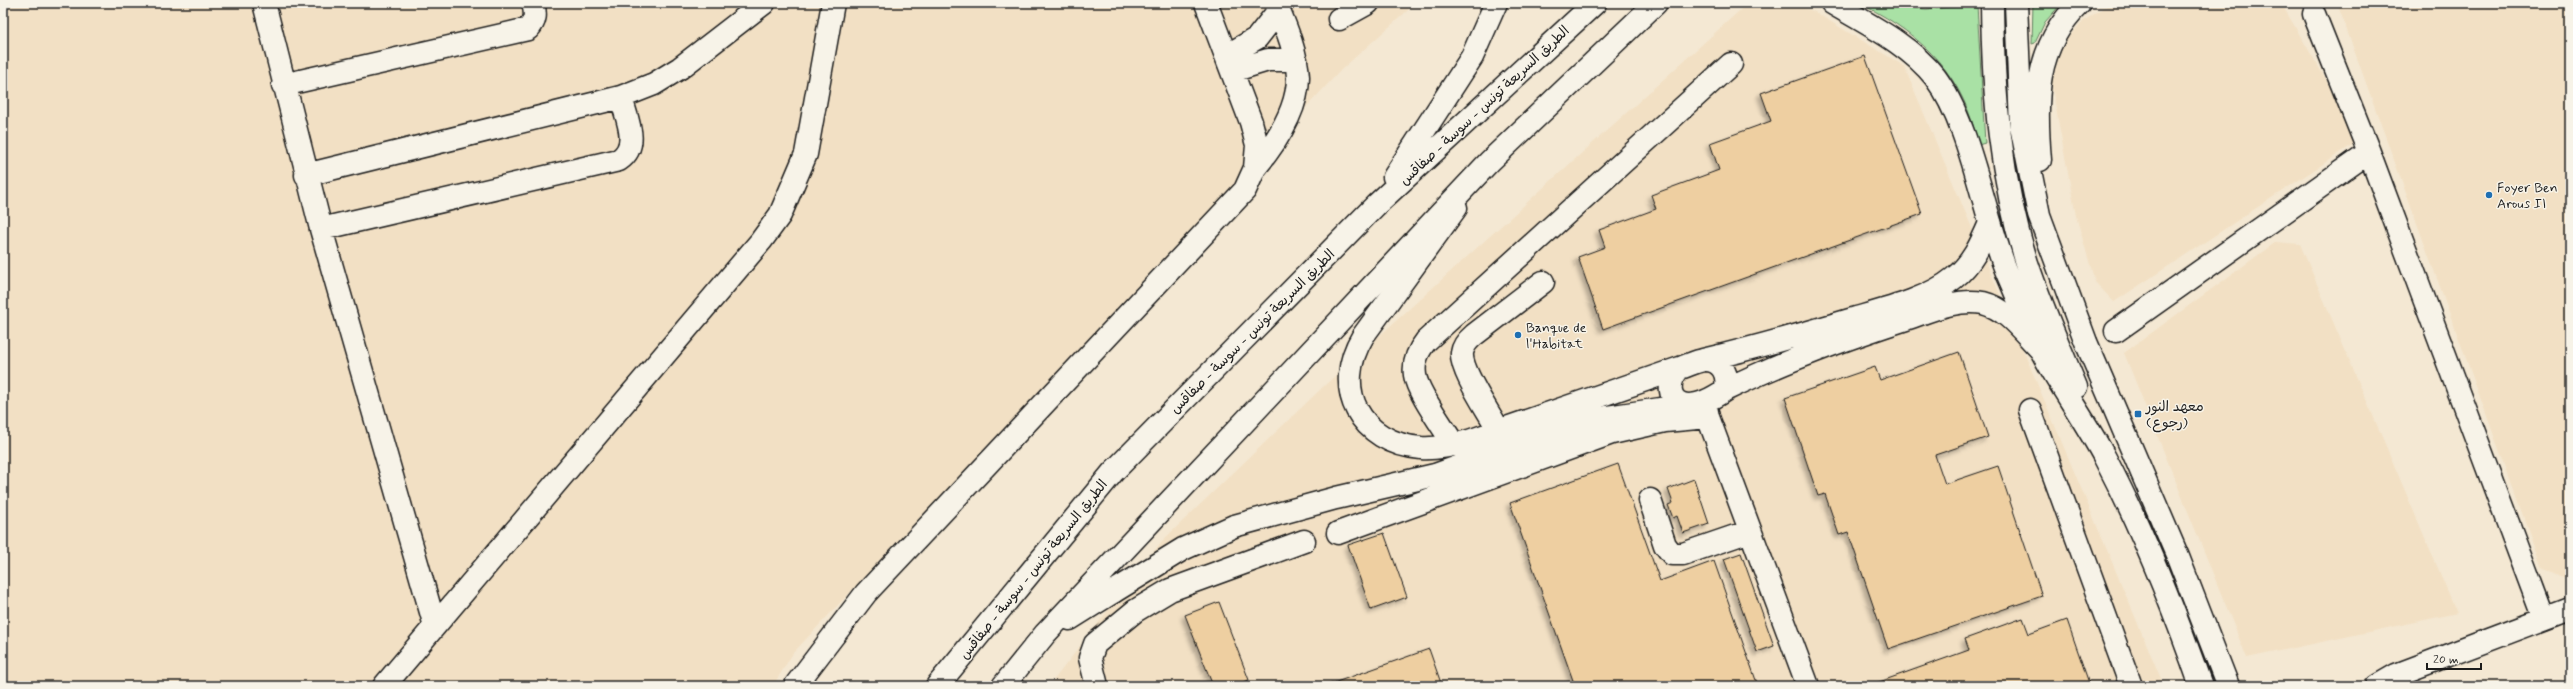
<svg xmlns="http://www.w3.org/2000/svg" width="2573" height="689" font-family="Mynerve,'Playpen Sans Arabic',sans-serif">
  <style>
    .built { fill: #f2e0c4 }
    .green { fill: #a9e1a5; stroke: #627e60 }
    .building { fill: #eecfa1; stroke: #1c1c1c; filter: url(#shadow) }
    .lines { fill: none; stroke-linecap: round; stroke-linejoin: round }
    .minor-casing { stroke: #1c1c1c; stroke-width: 25 }
    .highway-casing { stroke: #1c1c1c; stroke-width: 25 }
    .minor { stroke: #f7f3e8; stroke-width: 22 }
    .highway { stroke: #f7f3e8; stroke-width: 22 }
    .poi-dot { fill: #1f6fb2; stroke: #f7f3e8; stroke-width: 1.5 }
    .labels { text-anchor: middle; stroke-width: 3; stroke-linejoin: round; paint-order: stroke }
    .street-label { font-size: 14px; fill: #1c1c1c; stroke: #f7f3e8 }
    .poi-label { font-size: 14px; fill: #1c1c1c; stroke: #f7f3e8; text-anchor: start }
  </style>
  <defs>
    <filter id="shadow"><feDropShadow dx="-3.5" dy="3.5" stdDeviation="2" flood-color="#0004"/></filter>
  </defs>
  <rect width="100%" height="100%" fill="#f4e8d3"/>
  <filter id="ink" filterUnits="userSpaceOnUse"><feTurbulence type="fractalNoise" baseFrequency=".025" numOctaves="2"/><feDisplacementMap in="SourceGraphic" scale="8" xChannelSelector="R" yChannelSelector="G"/><feConvolveMatrix kernelMatrix="1 2 1 2 8 2 1 2 1" color-interpolation-filters="sRGB"/></filter>
  <g filter="url(#ink)">
    <path class="built" d="M3 3H1416L1342 69 793 653 773 686H3Z
      M1748 3H1791L1813 11 1904 66 2164 686H1049L1162 541 1325 385Z
      M2116 3H2281L2361 139 2114 302 2095 282 2076 216 2051 82 2064 42 2081 23 2103 8Z
      M2337 3H2570V582L2542 568Z
      M2276 242 2300 244 2457 613 2247 658 2124 353Z"/>
    <path class="green" d="M1865 3 1926 9 1977 5 1985 143 1978 145C1965 78 1924 36 1865 6Z
      M2033 3H2062L2045 22 2035 43 2032 44Z"/>
    <path class="building" d="M1865 56 1922 214 1603 329 1578 257 1605 247 1599 230 1656 209 1651 195 1719 170 1710 143 1771 121 1761 93Z
      M1959 352 1988 437 1935 455 1945 484 1998 466 2042 596 1888 649 1848 532 1839 535 1825 494 1818 496 1785 398 1875 367 1880 380Z
      M1618 464 1660 581 1714 561 1758 686H1575L1510 503Z
      M1694 479 1709 524 1683 533 1677 516 1673 518 1668 505 1673 503 1668 489Z
      M1384 533 1407 597 1371 610 1348 545Z
      M1741 553 1774 646 1757 652 1724 559Z
      M1219 602 1249 680 1234 686H1213L1185 615Z
      M2023 618 2029 634 2067 620 2090 686H1868L1969 650 1965 639Z
      M1429 649 1442 686H1325Z"/>
    <g class="lines">
      <g class="minor-casing">
        <path id="minor" d="M264 3 321 229 435 626
          M2314 14 2369 152 2544 619
          M1339 19 1368 3
          M1226 56 1257 38 1279 10
          M1232 71 1268 60H1296
          M283 85 528 29C536 21 536 14 533 3
          M1255 168C1275 144 1298 110 1298 77 1297 53 1285 25 1276 3
          M306 175 621 97 654 84 680 68 764 3
          M1456 208 1363 336C1331 389 1360 443 1421 448 1438 449 1453 445 1469 441L1680 368C1687 366 1696 361 1704 360 1721 359 1730 375 1725 390 1715 397 1700 405 1688 405 1666 404 1667 379 1680 368
          M321 229 619 160C641 145 626 118 621 97
          M2116 331 2369 152
          M1703 360C1754 348 1803 334 1853 319 1884 310 1929 299 1954 278 1972 264 1981 244 1990 223
          M1725 390C1784 361 1844 339 1906 319 1929 311 1958 298 1983 303 2007 309 2022 331 2039 348
          M1705 402 1708 417 1808 686
          M2030 410 2131 686
          M1499 431C1490 413 1460 371 1462 353 1463 345 1468 340 1474 335L1543 282
          M1454 445C1444 428 1417 392 1415 375 1413 361 1418 351 1426 341L1731 64
          M1650 500 1665 545 1672 554H1683L1750 531
          M1338 533 1612 433 1665 421 1708 417
          M1113 592 1183 549 1234 526 1336 498 1435 475 1568 427 1594 419 1687 405
          M384 686 761 241 780 215 806 154 833 3
          M795 686 866 593 1245 190 1255 168 1257 145 1251 122 1206 3
          M1097 686 1090 658 1095 644 1135 611 1170 590 1304 541
          M2377 686 2396 675 2570 609"/>
      </g>
      <g class="highway-casing">
        <path id="highway" d="M1832 3C1867 24 1909 44 1935 77 1972 127 1983 216 2008 275 2019 300 2029 327 2042 352 2061 388 2086 422 2105 458 2143 531 2174 609 2201 686
          M1992 3C1993 92 2000 178 2027 263 2041 305 2059 346 2076 387
          M2016 3 2021 126 2039 215 2086 342 2178 557 2228 686
          M2040 160C2035 101 2034 47 2080 3
          M1394 177 1472 57 1496 3
          M1070 619 1113 592
          M937 686 1113 472 1376 205 1595 3
          M1003 686 1045 634 1489 162 1656 3"/>
      </g>
      <use href="#minor" class="minor"/>
      <use href="#highway" class="highway"/>
    </g>
  </g>
  <g class="poi-dot">
    <circle cx="2489" cy="195" r="4"/>
    <circle cx="1518" cy="335" r="4"/>
    <rect x="2134" y="410" width="8" height="8" rx="2"/>
  </g>
  <g class="labels">
    <g class="street-label">
      <text transform="translate(1484 105) rotate(-43)" y="5">الطريق السريعة تونس - سوسة - صفاقس</text>
      <text transform="translate(1252 331) rotate(-45)" y="5">الطريق السريعة تونس - سوسة - صفاقس</text>
      <text transform="translate(1033 569) rotate(-51)" y="5">الطريق السريعة تونس - سوسة - صفاقس</text>
    </g>
    <g class="poi-label">
      <text x="2497" y="192">Foyer Ben<tspan x="2497" dy="16">Arous II</tspan></text>
      <text x="1526" y="332">Banque de<tspan x="1526" dy="16">l'Habitat</tspan></text>
      <text x="2146" y="411">معهد النور<tspan x="2146" dy="16">(رجوع)</tspan></text>
    </g>
  </g>
  <rect width="2573" height="689" fill="none" stroke="#f7f3e8" stroke-width="16"/>
  <rect x="8" y="8" width="2557" height="673" fill="none" stroke="#1c1c1c" stroke-width="1.5" filter="url(#ink)"/>
  <path d="M2427 663v6h54v-6" fill="none" stroke="#1c1c1c" stroke-width="2"/>
  <text x="2433" y="663" font-size="12" fill="#1c1c1c" stroke="#f7f3e8" stroke-width="3" paint-order="stroke">20 m</text>
</svg>
